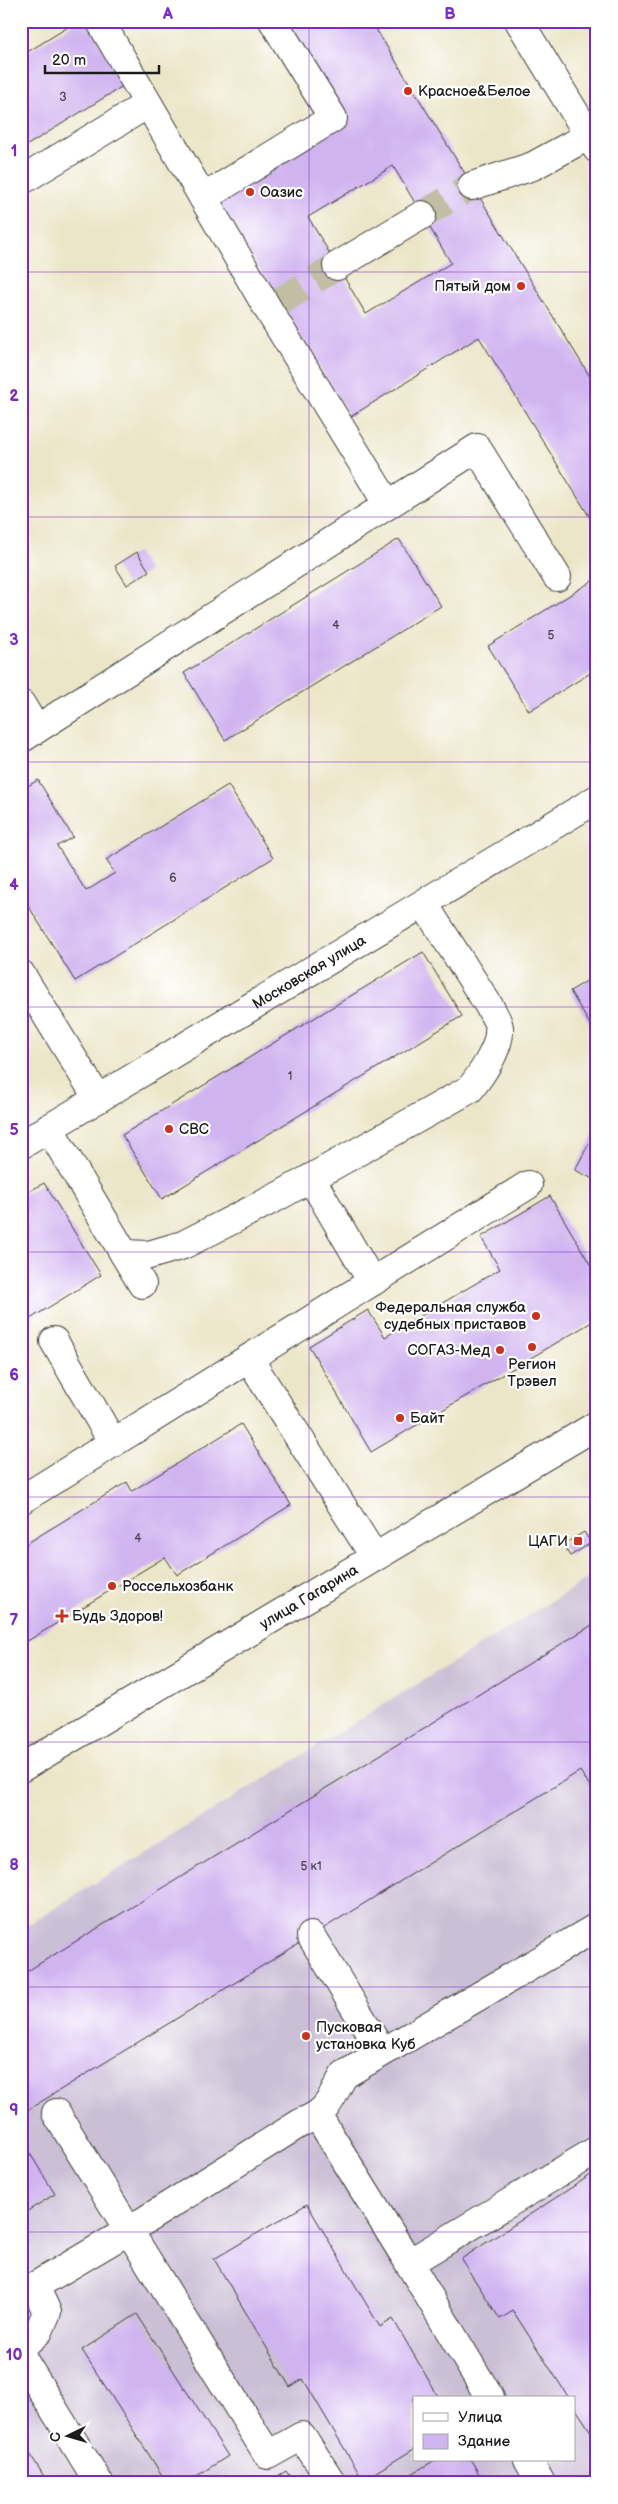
<svg xmlns="http://www.w3.org/2000/svg" width="618" height="2504" font-family="'Balsamiq Sans',sans-serif">
  <style>
    .industrial { fill: #cbbfd5; fill-rule: evenodd }
    .building { fill: #d0b4f0; fill-rule: evenodd }
    .lines { fill: none; stroke-linecap: round; stroke-linejoin: round }
    .minor-tunnel { stroke: #c2bea6; stroke-width: 28; stroke-dasharray: 28 14; stroke-linecap: butt }
    .minor-casing { stroke: #3b3a36; stroke-width: 30 }
    .major-casing { stroke: #3b3a36; stroke-width: 30 }
    .minor { stroke: #fff; stroke-width: 28 }
    .major { stroke: #fff; stroke-width: 28 }
    .grid { fill: none; stroke: #7b2cbf; stroke-width: 1; stroke-opacity: 0.55 }
    .poi-dot { fill: #c8321e; stroke: #fff; stroke-width: 2 }
    .labels { text-anchor: middle; stroke-width: 4.5; stroke-linejoin: round; paint-order: stroke }
    .number-label { font-size: 12px; fill: #494251 }
    .poi-label { font-size: 15px; fill: #1c1c1c; stroke: #fff; text-anchor: start }
    .street-label { font-size: 15px; fill: #1c1c1c; stroke: #fff }
    .neatline { fill: none; stroke: #7b2cbf; stroke-width: 2 }
    .grid-label { font-size: 16px; text-anchor: middle; font-weight: bold; fill: #7b2cbf }
  </style>
  <rect width="100%" height="100%" fill="#fff"/>
  <filter id="ink" filterUnits="userSpaceOnUse"><feTurbulence type="fractalNoise" baseFrequency=".02" numOctaves="2"/><feDisplacementMap in="SourceGraphic" scale="10" xChannelSelector="R" yChannelSelector="G"/><feConvolveMatrix kernelMatrix="1 2 1 2 8 2 1 2 1" color-interpolation-filters="sRGB"/></filter>
  <filter id="wash" filterUnits="userSpaceOnUse"><feTurbulence type="fractalNoise" baseFrequency=".0096" numOctaves="4" result="noise"/><feDisplacementMap in="SourceGraphic" scale="20" xChannelSelector="R" yChannelSelector="G"/><feGaussianBlur stdDeviation="1.12" result="paint"/><feColorMatrix in="noise" values="0 0 0 0 0 0 0 0 0 0 0 0 0 0 0 0 0 1.4 0 .05"/><feComposite in="paint" operator="in"/></filter>
  <g filter="url(#wash)">
    <rect width="100%" height="100%" fill="#ece6c9"/>
    <path class="industrial" d="M597 1573V2483H21V1929ZM414 2398H574V2460H414Z"/>
    <g id="blocks">
      <path class="building" d="M78 21H88L126 84 21 149V56Z
        M286 21H371L597 388V529L479 337 350 417 217 200 347 120ZM393 166 451 263 366 314 308 217Z
        M399 539 441 606 225 740 184 673Z
        M137 552 149 571 127 585 115 566Z
        M597 578V669L529 711 488 646Z
        M38 780 73 837 57 846 86 891 115 873 106 860 228 785 273 858 75 981 21 894V790Z
        M423 952 462 1016 162 1199 122 1135Z
        M597 975V1036L570 991Z
        M594 1134 597 1136V1181L575 1170Z
        M44 1183 101 1275 25 1322 21 1317V1196Z
        M550 1196 597 1276V1319L371 1452 309 1346 368 1310 385 1337 500 1269 481 1237Z
        M241 1424 291 1505 177 1575 165 1557 21 1645V1547L127 1482 132 1491Z
        M584 1532 591 1543 570 1556 563 1545Z
        M597 1622V1797L580 1771 21 2114V1975Z
        M21 2139 55 2194 21 2215Z
        M597 2171V2441L574 2406V2398H569L513 2311 500 2319 461 2259Z
        M307 2204 380 2327 393 2319 439 2398H414V2449L363 2480 303 2379 290 2387 214 2259Z
        M137 2314 228 2456 186 2483H167L82 2350Z
        M21 2439 48 2483H21Z
        M435 2460H471L484 2483H397Z
        M286 2471 294 2483H267Z"/>
    </g>
  </g>
  <g filter="url(#ink)">
    <use href="#blocks" fill-opacity="0" stroke="#3b3a36" stroke-width="1"/>
    <g class="lines">
      <path class="minor-tunnel" d="M422 215 472 186
        M279 302 337 266"/>
      <g class="minor-casing">
        <g id="minor">
          <path d="M100 21 268 309 388 505"/>
          <path d="M21 181 148 104"/>
          <path d="M472 186 533 166 588 136"/>
          <path d="M203 198 333 118 273 21"/>
          <path d="M337 266 422 215"/>
          <path d="M21 704 36 729"/>
          <path d="M21 739 477 448 557 577"/>
          <path d="M21 974 98 1099"/>
          <path d="M49 1128 142 1284"/>
          <path id="s1" d="M21 1145 597 799"/>
          <path d="M311 1178 372 1282"/>
          <path d="M124 1254 149 1255 183 1245 277 1197 470 1089C481 1075 501 1047 499 1028 499 1022 493 1014 491 1009L424 904"/>
          <path d="M54 1341 113 1443"/>
          <path d="M249 1359 374 1556"/>
          <path d="M21 1500 528 1185"/>
          <path d="M311 1936 382 2052"/>
          <path d="M56 2113 268 2455 302 2436 332 2483"/>
          <path d="M318 2116 409 2263 597 2150"/>
          <path d="M409 2263 490 2398"/>
          <path d="M21 2347 39 2331 47 2312 35 2286 128 2231 302 2122C329 2112 330 2099 344 2075L597 1927"/>
          <path d="M21 2356 99 2483"/>
          <path d="M528 2460 541 2483"/>
        </g>
      </g>
      <g class="major-casing">
        <g id="major">
          <path d="M519 21 597 149"/>
          <path id="s2" d="M21 1768 597 1425"/>
        </g>
      </g>
      <use href="#minor" class="minor"/>
      <use href="#major" class="major"/>
    </g>
  </g>
  <path class="grid" d="M309 21V2483M21 272H597M21 517H597M21 762H597M21 1007H597M21 1252H597M21 1497H597M21 1742H597M21 1987H597M21 2232H597"/>
  <g class="poi-dot">
    <circle cx="408" cy="91" r="5"/>
    <circle cx="250" cy="192" r="5"/>
    <circle cx="521" cy="286" r="5"/>
    <circle cx="169" cy="1129" r="5"/>
    <circle cx="536" cy="1316" r="5"/>
    <circle cx="532" cy="1347" r="5"/>
    <circle cx="500" cy="1350" r="5"/>
    <circle cx="400" cy="1418" r="5"/>
    <rect x="573" y="1536" width="10" height="10" rx="2.5"/>
    <circle cx="112" cy="1586" r="5"/>
    <path d="M59.5 1608.5h5v5h5v5h-5v5h-5v-5h-5v-5h5z"/>
    <circle cx="306" cy="2036" r="5"/>
  </g>
  <g class="labels">
    <g class="number-label">
      <text x="63" y="101">3</text>
      <text x="336" y="629">4</text>
      <text x="551" y="639">5</text>
      <text x="173" y="882">6</text>
      <text x="290" y="1080">1</text>
      <text x="138" y="1542">4</text>
      <text x="311" y="1870">5 к1</text>
    </g>
    <g class="poi-label">
      <text x="418" y="96">Красное&amp;Белое</text>
      <text x="260" y="197">Оазис</text>
      <text x="511" y="291" text-anchor="end">Пятый дом</text>
      <text x="179" y="1134">СВС</text>
      <text x="526" y="1312" text-anchor="end">Федеральная служба<tspan x="526" dy="17">судебных приставов</tspan></text>
      <text x="490" y="1355" text-anchor="end">СОГАЗ-Мед</text>
      <text x="532" y="1369" text-anchor="middle">Регион<tspan x="532" dy="17">Трэвел</tspan></text>
      <text x="410" y="1423">Байт</text>
      <text x="568" y="1546" text-anchor="end">ЦАГИ</text>
      <text x="122" y="1591">Россельхозбанк</text>
      <text x="72" y="1621">Будь Здоров!</text>
      <text x="316" y="2032">Пусковая<tspan x="316" dy="17">установка Куб</tspan></text>
    </g>
    <g class="street-label">
      <text dy="5" stroke="none"><textPath href="#s1" startOffset="336">Московская улица</textPath></text>
      <text dy="5" stroke="none"><textPath href="#s2" startOffset="335">улица Гагарина</textPath></text>
    </g>
  </g>
  <rect width="618" height="2504" fill="none" stroke="#fff" stroke-width="55"/>
  <rect x="413" y="2396" width="162" height="65" fill="#ffffff" stroke="#a4a4a4"/>
  <rect x="423" y="2413" width="25" height="8" fill="#ffffff" stroke="#a4a4a4"/>
  <text x="458" y="2422" font-size="15" fill="#1c1c1c">Улица</text>
  <rect x="423" y="2434" width="25" height="15" fill="#d0b4f0" stroke="#a4a4a4"/>
  <text x="458" y="2446" font-size="15" fill="#1c1c1c">Здание</text>
  <g transform="translate(68 2436) rotate(265)" stroke="#ffffff" stroke-width="4" paint-order="stroke">
  <path d="M0-4L9 19L0 12L-9 19Z" fill="#1c1c1c"/>
  <text y="-8" font-size="14" font-weight="bold" text-anchor="middle" fill="#1c1c1c">С</text>
  </g>
  <path d="M45 65v8h114v-8" fill="none" stroke="#1c1c1c" stroke-width="2.5"/>
  <text x="52" y="65" font-size="15" fill="#1c1c1c" stroke="#ffffff" stroke-width="4" paint-order="stroke">20 m</text>
  <rect x="28" y="28" width="562" height="2448" class="neatline"/>
  <g class="grid-label">
    <text x="168" y="19">A</text>
    <text x="450" y="19">B</text>
    <text x="14" y="156">1</text>
    <text x="14" y="401">2</text>
    <text x="14" y="645">3</text>
    <text x="14" y="890">4</text>
    <text x="14" y="1135">5</text>
    <text x="14" y="1380">6</text>
    <text x="14" y="1625">7</text>
    <text x="14" y="1870">8</text>
    <text x="14" y="2115">9</text>
    <text x="14" y="2360">10</text>
  </g>
</svg>
